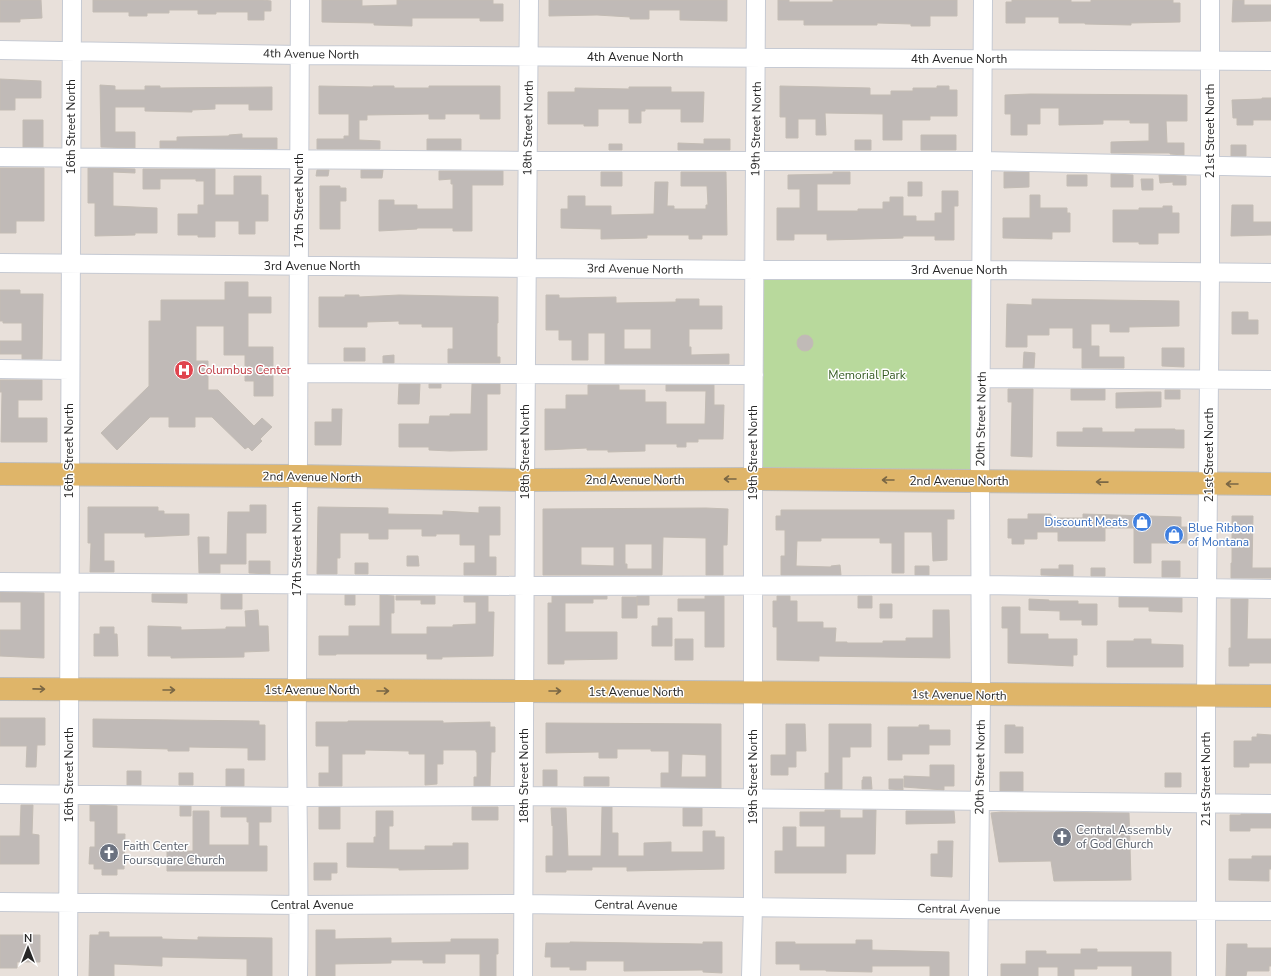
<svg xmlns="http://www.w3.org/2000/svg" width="1271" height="976" font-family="'Nunito Sans',sans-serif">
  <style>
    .green { fill: #b8d99c }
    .building { fill: #c0bab7; stroke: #c3bcb4; fill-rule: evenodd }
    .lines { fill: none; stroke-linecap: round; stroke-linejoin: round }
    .minor-casing { stroke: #c6cad3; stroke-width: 20 }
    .major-casing { stroke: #bebebe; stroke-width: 24 }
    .minor { stroke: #fff; stroke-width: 18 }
    .major { stroke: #dfb569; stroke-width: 22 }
    .oneway { stroke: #7a6745 }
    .labels { text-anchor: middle; stroke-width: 3; stroke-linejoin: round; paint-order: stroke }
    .street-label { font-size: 12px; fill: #272727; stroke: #fff }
    .health-label { font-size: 12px; fill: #be3a42; stroke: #fff; text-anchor: start }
    .park-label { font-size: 12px; fill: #345a21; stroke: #fff }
    .shop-label { font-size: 12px; fill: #366cbe; stroke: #fff; text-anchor: end }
    .worship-label { font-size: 12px; fill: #5b616d; stroke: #fff; text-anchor: start }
  </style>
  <rect width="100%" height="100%" fill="#e8e0da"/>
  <path class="green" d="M755 270H982L980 481 753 479Z"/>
  <path class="building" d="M0 0H41L42 18 20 19V22H0Z
    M93 0H263L271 1V11H264V20H248V12H216V14H198V10H169V13H147V16H129V12H93Z
    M322 0H362V6L397 5V0H493V4H503V21H480V18H412V26L374 25V23L322 22Z
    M549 0H727V21L680 20V10H649V19H630V17L597 15 549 16Z
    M778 0H789V2H833V0H957V16H930V26H911V24L877 23V25H804V20H778Z
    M1012 0H1071V2H1091V0H1173V3H1180V22L1131 23V25L1085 24V23H1059V17H1025V23H1006V2H1012Z
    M1233 0H1244V5H1271V21L1232 22Z
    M0 79 41 81V98H15V110H0Z
    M100 85 115 86V90H145V86H160V88L272 87V110H249V104H215V109L192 110V112L145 111V107H115V132H135V148L101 147Z
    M319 86 373 87V86H394V88H429V86H500V119H480V114H445V119H429V114L367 115V120H359V140L380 141V149H317V139H344V136H349V114H319Z
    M780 86 870 88V95H891V91H913V88H937V86H949V90H957V116H930V120H902V140H883V114L825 113 826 135H816V119H798V138H786V117H780Z
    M629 87H671V92H704L703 122H681V109H645V111H641V123H629V109H598V126H584V124H548V92H575V88L629 89Z
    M1030 94 1187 95V121H1166L1167 143H1184V155L1170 154V153H1111V142L1149 141V123H1130V120H1103V124L1059 125V108H1040V124H1027V135H1011V114H1005V95Z
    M1262 98H1271V120H1253V125H1237V118H1233L1232 100 1262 99Z
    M23 120H43V147H23Z
    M242 134V138H277V149L160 148V141H177V137L229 136V135Z
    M921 135H956V150H921Z
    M427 139H461V150H427Z
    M704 139H730V150H678V143L704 144Z
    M855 140H871V150H855Z
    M609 144H622V150H609Z
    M1231 145H1246V156H1231Z
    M0 168H44V221H16V233H0Z
    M88 168 135 169V173L113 172V206L157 208V233H135V235L95 236V203H88Z
    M143 169H215V195H234V176H261V195H268V221H255V234H239V221H215V237H198V235H178V214H198V205H204V181H196V179H160V189H143Z
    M317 170H329L328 176H316Z
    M361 170H383L382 178H361Z
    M439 171H503V185H472V231H453V228H417V229L379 231V200H394V205H417V209H453V184H451V179L439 180Z
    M601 172H622V186H601Z
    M681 172H726L727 235H702V239H689V235H647V238L601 239V229L561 228V209H568V196H585V206H611V215L654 214 655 182H668L667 206H674V209H706V205H708L707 186H681Z
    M833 172H850V184H817V211H858V209H883V202H890V197H903V216H916V221H935V213H942V191H958V206H954V240H935V236H903V238L827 240V234H794V240H777V208H800V189H788V175L833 174Z
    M1004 172H1029V187L1004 188Z
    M1111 174 1133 175V187H1111Z
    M1067 175H1087V186H1067Z
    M1159 175 1186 176V185H1173V182L1160 183Z
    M1141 179H1153V190H1142Z
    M908 182H922V196H908Z
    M320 186H340V188H346V201H340V229H320Z
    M1030 195H1040V208H1067V213H1070V232H1052V239L1003 238V218H1030Z
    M1232 205H1253V222H1271V235L1231 236Z
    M1163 206H1172V213H1179V233H1158V244H1139V242H1113V210H1139V208H1163Z
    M225 282H248V297H271V313H248V347H273V396H254V381H245V355H224V326H196V361H208V390H218L254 426 262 418 272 427 260 439 262 441 252 451 248 447 245 449 212 417H195V427H169V417H150L117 450 101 433 149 386V321H161V300H225Z
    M0 290H20V294H43L42 359H22V354H0V341H22V323H3V321H0Z
    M345 295H359V297L399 295 498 297V323H497V357H500V363H448V349H453V327H422V324H399V321L367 322V327H319V297H345Z
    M546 295H559V298H569L616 297V303L676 302V299H699V306H722V329H689V347H691V355L729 354V364H605V333H588V360H572V340H559V330H546ZM624 329H651V349H624Z
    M1032 299 1179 301V326L1129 327V332H1110V324H1091V346H1099V357H1124V368H1082V348H1073V328H1049V335H1027V347H1006L1007 304 1032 305Z
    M1232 312H1248V320H1258V334H1232Z
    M797 343a8 8 0 1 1 16 0a8 8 0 1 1-16 0Z
    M344 348H365V361H344Z
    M1162 348H1184V367L1162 366Z
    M1024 352 1035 353 1034 368H1023Z
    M394 355V363H383V356Z
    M0 380H42V400H18V418H47V442H1L2 392H0Z
    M399 384H420L419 404H398Z
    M429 384H441V388H429Z
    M472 384H500V394H487V450L450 451 429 450V447H399V424H429L430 416H450V414H471Z
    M588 385H619V390H645V402H666V424H705L706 391H666V385H714V405H724L723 439H698V442H686V447H677V444H645V451L608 452V450H587V448L545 450V409H566V395H588Z
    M1008 389H1033L1032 457 1011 456 1012 402H1008Z
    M1071 389H1105V400H1071Z
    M1165 390H1180V399H1165Z
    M1147 392H1161V407L1116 408V393Z
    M332 409H342L341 445H315V422H332Z
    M1083 428H1102V432H1135V429H1175V430H1184V448L1057 446V432H1083Z
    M250 505H266V533H246V564H220V573H199L198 537H209V554H227L228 512H250Z
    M88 507H158V511H164V514H189V535L145 537V533H104V561H114V572H90L91 543H88Z
    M318 507 388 508V514L443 515V511L479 513V507H500V535H489V557H496V575H464V563H475V545H460V534H436V536H422V529H388V539H369V533H340V558H337V574H317Z
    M706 508 728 509 727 545H723V575H706V538L663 537 662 575H543V509ZM625 544H652V569H627V564H625ZM581 547H614V566L581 565Z
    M781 510H954V519H947V560L933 561 932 532H904V573H892V543H880V538H821V541H797L796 566 831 567V566L840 565 841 575H781V556H785V530H776V516H781Z
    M1028 514H1051V518H1083V514L1181 517V527H1187V543H1151V563H1134V528H1105V541H1058V532H1037V539H1024V544H1012V538H1008V519H1028Z
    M1232 516H1253L1252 568H1271V578H1231V563H1232Z
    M407 556H418L419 566H407Z
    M249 561H270V574L249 573Z
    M1162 561H1180V577H1162Z
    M355 563H368V574H355Z
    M1059 565H1073V576L1041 575V569H1059Z
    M915 566H929V575H915Z
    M1091 568H1105V576H1091Z
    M0 592 44 593V658L0 656V630H21V602H0Z
    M152 594H187V603L152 602Z
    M221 594H242V609H221Z
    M345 595H355V605H345Z
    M380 595 394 596V613H391V634H427V627H453V625L476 624V602H464V596H488V612H494L493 656 442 657V659H427V654H336V655H319V636H349V626H380Z
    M396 596H435V604H421V600H396Z
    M552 596H607V599H593V603H565V632H617V659L564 660V664H548V603H552Z
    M637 596H649V605H637Z
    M705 596H724V647H705V611H678V599H705Z
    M777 596H790V601H797V622H823V628H836L835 642H847V643H883V641H906V638H933V610H949L950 658 819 656V661L777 660V627H773V601H777Z
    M858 596H872V608H858Z
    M622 597H637V618H622Z
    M1119 597 1182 598V612L1149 611V607H1119Z
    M1029 599 1049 600V601H1078V604H1097V625H1082V620H1060V611L1029 610Z
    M1231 599H1248L1247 639H1271V663H1249V666H1229V648H1231Z
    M880 604H892V618H880Z
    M1002 607H1020V634H1048V639H1077V655H1073V666L1008 663V628H1002Z
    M258 610 259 626H268L269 651 244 652V657L171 658V656H148V626L181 627V630L226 629V627H246L245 611Z
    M658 618H672V646H652V626H658Z
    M100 627H114V634H117L118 656H94V634H100Z
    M675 639H693V660H675Z
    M1134 639H1151V644L1183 645V667H1107V641H1134Z
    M0 718H45V745H37L36 767H26L27 746H0Z
    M93 719 259 721V725H265V760H248V748L189 747V751H168V749L93 747Z
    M348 721H443V723L490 722V727H495V752H491L490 786H474V777H477V752H476V750H443V764H437V784L425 785V754H409V751L365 750V754H342V786H319V773H329V746H316V722H348Z
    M546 723 721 724V788L661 787V773H669V751H651V749H617V758H599V752L546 753ZM682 754 706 755V777H681Z
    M786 724H805L806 751H796V767H788V775H771V755H786Z
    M829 724H871V747H850V757H842V789H825V773H829Z
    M919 725H929V730H950V745H929V754H902V760H888V727H919Z
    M1005 725H1015V727H1023V753H1005Z
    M1257 734 1271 735V763H1249V767H1234V741H1252V737H1257Z
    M930 765H954V786H944V790L904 787V776L930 777Z
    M226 769H244V786H226Z
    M543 770H557V786H543Z
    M127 771H141V785H127Z
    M1000 772H1023V791H1000Z
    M179 773H193V785H179Z
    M1165 773H1181V787H1165Z
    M584 777H609V786H584Z
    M863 777H871L872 789H862V780H863Z
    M889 779H903V790L889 789Z
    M21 805H33L32 834 39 835V864H0V836H20Z
    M90 805 117 806V834H125L124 869H117V875H102V869H94V864H89L90 847H95V821H90Z
    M180 806H191V816H180Z
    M221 807H271V822H259V846H267V871H167V851H193V811H209V845H249V822H247V817H221Z
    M319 807H340V829H319Z
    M472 807H498V820H472Z
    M602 807H612V833H618V856H644V843L671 842V852H703V831H715V837H724V869L627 871V867H592V870H566V872H546V856H553V825L552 826 551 808H566L568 856H601Z
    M683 808H702V826H683Z
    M825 810H840V818H863V810H876L875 854H846V873H775V851H783V827H796V847H825V826H800V812H825Z
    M376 811H393V826H389V850H425V846H453V843H468V869L399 870V868L347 867V843H374V837H376Z
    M906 811H954L955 823 906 824Z
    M1001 812 1129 813 1131 880 1054 881 1051 861 999 862 991 813Z
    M1241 814H1271V828H1250V831H1230V815H1241Z
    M938 841H953L952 877 931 876V854H938Z
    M1252 856H1271V869H1269V881L1229 880V859H1252Z
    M314 863H337V873H331V880H314Z
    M316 930H335V939L391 938V943L451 942V939H498V954H496V976H480V954H445V963H423V960H391V963L335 964V976H316Z
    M99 932H109V937H162V939L198 940V937L272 938V976H247V959L162 957V966L114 964V976H89L90 935H99Z
    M0 935H40V962H17V968H0Z
    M856 940H872V950L949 952V976H930V966H872V972L826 971V970H800V964H776V942H795V944H856Z
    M570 942 703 944V942H722V973L703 972V970L624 971V961H586V970H570V967H551V957H545L546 943H570Z
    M1227 944H1247V948H1271V966H1269V971H1247L1246 976H1226Z
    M1081 949H1097V952H1171V976H1132V966H1097V969H1074V976H1058V967H1038V976H1001V964H1026V951H1046V954H1081Z"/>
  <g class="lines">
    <g class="minor-casing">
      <path id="minor" d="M0 50 300 55 1271 61
        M0 157 528 161H982L1271 167
        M0 263 755 270H982L1271 273
        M0 369 70 370
        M297 373 754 375
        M981 378 1271 380
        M0 582 525 586 980 585 1271 589
        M0 794 298 797 524 796 1271 804
        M0 902 300 905 523 904 979 910 1271 911
        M68 976 72 0
        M298 976C300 878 296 780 297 682 297 454 299 227 300 0
        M523 976 525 480 529 0
        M751 976 753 907V479L756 0
        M978 976 981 695 980 481 983 0
        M1206 976V696L1210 272V0"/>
    </g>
    <g class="major-casing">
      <path id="major" d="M0 474 297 476 525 480 753 479 1271 484
        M0 689 525 691 1271 696"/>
    </g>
    <use href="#minor" class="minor"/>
    <use href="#major" class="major"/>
  </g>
  <defs><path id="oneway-shaft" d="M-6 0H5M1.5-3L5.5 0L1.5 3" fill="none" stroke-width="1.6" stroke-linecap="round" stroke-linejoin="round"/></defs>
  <g class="oneway">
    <use href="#oneway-shaft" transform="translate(730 479) rotate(180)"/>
    <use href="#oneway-shaft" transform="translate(888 480) rotate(-180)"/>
    <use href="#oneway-shaft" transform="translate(1102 482) rotate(-179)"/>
    <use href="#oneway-shaft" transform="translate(1232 484) rotate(-180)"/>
    <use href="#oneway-shaft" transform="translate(39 689) rotate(1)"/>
    <use href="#oneway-shaft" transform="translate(169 690)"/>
    <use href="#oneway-shaft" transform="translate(383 691)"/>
    <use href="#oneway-shaft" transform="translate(555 691)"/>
  </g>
  <defs>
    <g id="hospital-disc" transform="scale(1)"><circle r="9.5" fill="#e0444e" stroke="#fff"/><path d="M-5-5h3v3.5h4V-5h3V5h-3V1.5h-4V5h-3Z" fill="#fff"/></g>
    <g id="shop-disc" transform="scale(1)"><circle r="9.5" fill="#3f7fe0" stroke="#fff"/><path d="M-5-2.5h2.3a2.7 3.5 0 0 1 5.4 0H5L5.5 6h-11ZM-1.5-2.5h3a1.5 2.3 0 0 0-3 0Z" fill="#fff"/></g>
    <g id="church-disc" transform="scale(1)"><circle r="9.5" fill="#6b7280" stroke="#fff"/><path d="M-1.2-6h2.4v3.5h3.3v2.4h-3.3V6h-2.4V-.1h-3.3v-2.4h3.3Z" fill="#fff"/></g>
  </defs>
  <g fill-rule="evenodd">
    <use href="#hospital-disc" x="184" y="370"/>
    <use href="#shop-disc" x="1142" y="522"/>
    <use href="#shop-disc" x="1174" y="535"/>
    <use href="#church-disc" x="1062" y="837"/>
    <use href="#church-disc" x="109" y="853"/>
  </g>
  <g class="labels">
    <g class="street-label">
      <text transform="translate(311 54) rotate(1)" y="4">4th Avenue North</text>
      <text x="635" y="61">4th Avenue North</text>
      <text x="959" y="63">4th Avenue North</text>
      <text transform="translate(71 127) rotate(-90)" y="4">16th Street North</text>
      <text transform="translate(528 128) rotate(-89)" y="4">18th Street North</text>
      <text transform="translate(756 129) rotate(-89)" y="4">19th Street North</text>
      <text transform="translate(1210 131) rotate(-90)" y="4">21st Street North</text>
      <text transform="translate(299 201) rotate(-90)" y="4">17th Street North</text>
      <text x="312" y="270">3rd Avenue North</text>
      <text transform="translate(635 269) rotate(1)" y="4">3rd Avenue North</text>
      <text x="959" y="274">3rd Avenue North</text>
      <text transform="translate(981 419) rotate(-89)" y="4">20th Street North</text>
      <text transform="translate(69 451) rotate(-90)" y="4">16th Street North</text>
      <text transform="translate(525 452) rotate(-90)" y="4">18th Street North</text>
      <text transform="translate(753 453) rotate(-90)" y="4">19th Street North</text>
      <text transform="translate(1209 455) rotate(-90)" y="4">21st Street North</text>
      <text transform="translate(312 477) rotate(1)" y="4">2nd Avenue North</text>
      <text x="635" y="484">2nd Avenue North</text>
      <text x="959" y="485">2nd Avenue North</text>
      <text transform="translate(297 549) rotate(-90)" y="4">17th Street North</text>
      <text x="312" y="694">1st Avenue North</text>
      <text x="636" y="696">1st Avenue North</text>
      <text transform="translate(959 695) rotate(1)" y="4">1st Avenue North</text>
      <text transform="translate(980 767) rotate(-89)" y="4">20th Street North</text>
      <text transform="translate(69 775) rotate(-90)" y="4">16th Street North</text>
      <text transform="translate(524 776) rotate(-90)" y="4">18th Street North</text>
      <text transform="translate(753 777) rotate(-90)" y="4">19th Street North</text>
      <text transform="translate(1206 779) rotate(-90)" y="4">21st Street North</text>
      <text x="312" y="909">Central Avenue</text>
      <text transform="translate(636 905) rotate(1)" y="4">Central Avenue</text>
      <text transform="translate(959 909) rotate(1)" y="4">Central Avenue</text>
    </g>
    <g class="health-label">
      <text x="198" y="374">Columbus Center</text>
    </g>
    <g class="park-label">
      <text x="867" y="379">Memorial Park</text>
    </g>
    <g class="shop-label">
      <text x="1128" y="526">Discount Meats</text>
      <text x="1188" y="532" text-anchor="start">Blue Ribbon<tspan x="1188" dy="14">of Montana</tspan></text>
    </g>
    <g class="worship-label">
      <text x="1076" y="834">Central Assembly<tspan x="1076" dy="14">of God Church</tspan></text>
      <text x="123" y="850">Faith Center<tspan x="123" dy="14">Foursquare Church</tspan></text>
    </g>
  </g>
  <g transform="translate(28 948)" stroke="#ffffff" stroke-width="3" paint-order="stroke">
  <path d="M0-3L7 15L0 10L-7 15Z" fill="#272727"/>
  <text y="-6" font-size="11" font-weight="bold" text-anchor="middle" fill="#272727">N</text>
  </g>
</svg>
